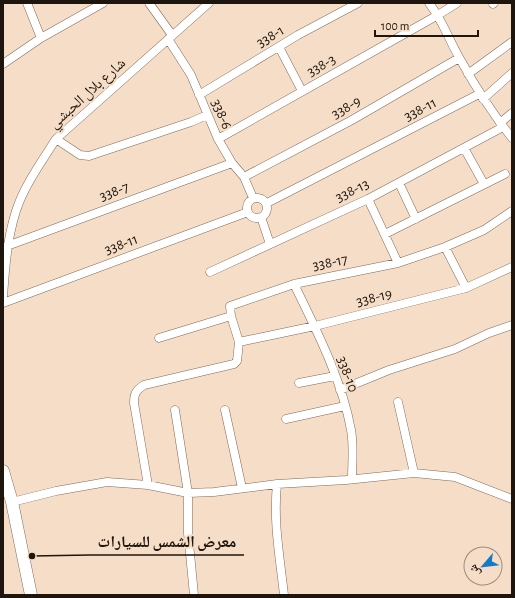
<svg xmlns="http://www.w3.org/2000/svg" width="515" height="598" font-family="'Alegreya Sans','Noto Naskh Arabic',sans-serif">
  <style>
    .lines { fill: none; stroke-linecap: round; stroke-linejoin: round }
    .street-casing { stroke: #806a57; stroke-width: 9 }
    .secondary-casing { stroke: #806a57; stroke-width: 13 }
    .street { stroke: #fff; stroke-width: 8 }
    .secondary { stroke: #fff; stroke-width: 12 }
    .labels { text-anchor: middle; stroke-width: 4; stroke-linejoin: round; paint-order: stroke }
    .street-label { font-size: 15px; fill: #1e160e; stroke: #f5ddc7 }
    .leader { fill: none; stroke: #1e160e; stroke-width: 1.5 }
    .callout-dot { fill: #1e160e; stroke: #f5ddc7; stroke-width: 1.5 }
    .callout-label { font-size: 16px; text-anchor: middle; font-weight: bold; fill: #1e160e; stroke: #f5ddc7; stroke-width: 4; stroke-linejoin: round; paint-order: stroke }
  </style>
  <rect width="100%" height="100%" fill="#f5ddc7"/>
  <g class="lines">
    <g class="street-casing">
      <path id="street" d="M27 3 41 38
        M149 3 172 35
        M429 3C443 21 449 40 460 59 476 88 492 113 512 138
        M493 4 494 3
        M168 39 191 75 218 139 232 163 244 177 253 198
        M279 47 302 91
        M3 64 41 38 103 3
        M468 74 512 42
        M199 95 298 35 358 3
        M483 99 512 73
        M500 123 512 113
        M56 139 80 155 89 156 191 122 207 115
        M218 139 438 15 457 3
        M464 148 484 184
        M244 177 352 120 459 58
        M399 183 416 219
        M247 208a10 10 0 1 1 20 0a10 10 0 1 1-20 0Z
        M368 199 398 263
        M267 203 479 94
        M261 217 270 244
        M385 234 505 174
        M7 246 232 163
        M445 247 466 288
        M210 272 368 199 503 127
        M294 284C316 329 342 380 351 430 354 446 352 463 352 479
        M3 297C5 268 7 239 16 211 24 186 42 161 56 139L209 3
        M3 303 248 212
        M159 338 231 316 230 306 294 284 398 263 445 247 484 230 512 211
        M239 342 315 326 466 288 512 267
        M299 383 335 376
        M340 390 389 370 455 349 489 333 512 325
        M398 402 414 473
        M175 410 188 493V533L194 595
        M225 410 242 488
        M286 419 345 406
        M277 484C273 522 280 558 284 595
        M148 485 134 403C134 394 136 390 144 385L234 364 237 361 239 342 231 316
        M12 502 56 491 107 482 148 485 188 493 214 492 277 484 346 480 414 473 455 477 512 499"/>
    </g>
    <g class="secondary-casing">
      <path id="secondary" d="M3 471 12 502 31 595"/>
    </g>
    <use href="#street" class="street"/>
    <use href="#secondary" class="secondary"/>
  </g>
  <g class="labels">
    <g class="street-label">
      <text transform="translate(270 36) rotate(-31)" y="5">338-1</text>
      <text transform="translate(321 65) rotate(-29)" y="5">338-3</text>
      <text transform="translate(87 93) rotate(-42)" y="5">شارع بلال الحبشي</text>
      <text transform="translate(346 107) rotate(-29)" y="5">338-9</text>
      <text transform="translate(420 109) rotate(-27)" y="5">338-11</text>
      <text transform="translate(222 114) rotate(67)" y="5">338-6</text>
      <text transform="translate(352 190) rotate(-26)" y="5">338-13</text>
      <text transform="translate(114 191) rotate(-20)" y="5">338-7</text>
      <text transform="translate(121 244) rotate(-20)" y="5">338-11</text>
      <text transform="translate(330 262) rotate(-11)" y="5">338-17</text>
      <text transform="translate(374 297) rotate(-14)" y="5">338-19</text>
      <text transform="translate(348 374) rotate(70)" y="5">338-10</text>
    </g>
  </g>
  <path class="leader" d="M32 556L90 555H244"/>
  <circle class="callout-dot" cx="32" cy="556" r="4"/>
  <g class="callout-label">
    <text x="167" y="547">معرض الشمس للسيارات</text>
  </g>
  <rect width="515" height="598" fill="none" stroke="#1e160e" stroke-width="8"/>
  <g transform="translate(483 566) rotate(242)"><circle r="19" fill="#f5ddc7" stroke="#9f8d7d"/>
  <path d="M0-3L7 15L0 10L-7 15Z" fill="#157ac5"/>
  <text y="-6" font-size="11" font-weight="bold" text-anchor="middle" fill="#1e160e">ش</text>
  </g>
  <path d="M375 30v6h103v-6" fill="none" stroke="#1e160e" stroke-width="2"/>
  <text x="381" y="30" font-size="12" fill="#1e160e" stroke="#f5ddc7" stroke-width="3" paint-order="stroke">100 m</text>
</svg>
